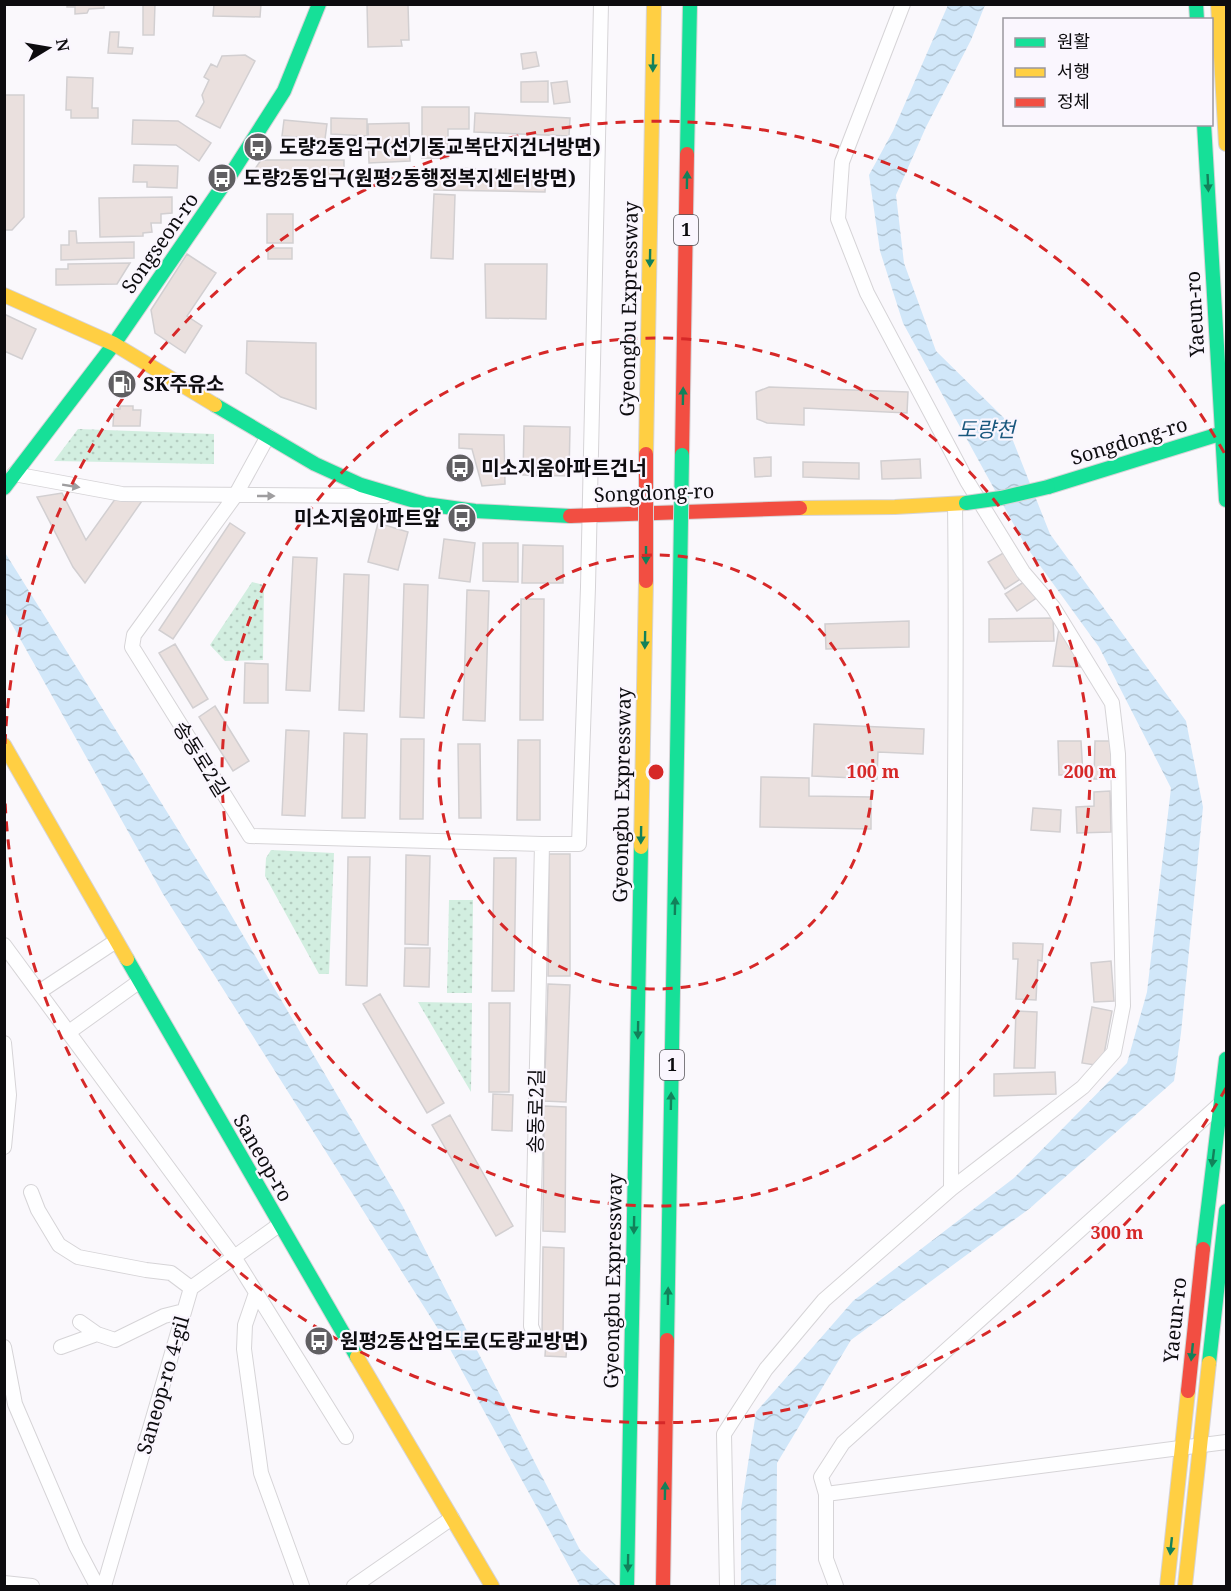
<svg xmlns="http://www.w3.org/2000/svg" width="1231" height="1591" font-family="'Noto Serif','Noto Sans KR',serif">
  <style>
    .grass { fill: url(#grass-dots) }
    .water { fill: url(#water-waves) }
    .building { fill: #eae0de; stroke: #d2cfd1; stroke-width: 1.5 }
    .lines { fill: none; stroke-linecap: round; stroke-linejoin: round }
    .street-casing { stroke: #d6d4d7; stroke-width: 16 }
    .fast-casing { stroke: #d6d4d7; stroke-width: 16 }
    .slow-casing { stroke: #d6d4d7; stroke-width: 16 }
    .jam-casing { stroke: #d6d4d7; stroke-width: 16 }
    .street { stroke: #fefeff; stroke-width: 14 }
    .fast { stroke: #16e098; stroke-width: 14 }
    .slow { stroke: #ffcf43; stroke-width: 14 }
    .jam { stroke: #f24e42; stroke-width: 14 }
    .fast-bridge-casing { stroke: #d6d4d7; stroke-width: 16; stroke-linecap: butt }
    .jam-bridge-casing { stroke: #d6d4d7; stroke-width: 16; stroke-linecap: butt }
    .fast-bridge { stroke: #16e098; stroke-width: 14 }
    .jam-bridge { stroke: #f24e42; stroke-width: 14 }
    .oneway { fill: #12815a }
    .oneway2 { fill: #9e9d9f }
    .ring { fill: none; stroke: #d62828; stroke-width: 3; stroke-dasharray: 10 8 }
    .labels { text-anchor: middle; stroke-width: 4.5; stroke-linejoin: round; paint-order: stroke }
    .shield { fill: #faf6fe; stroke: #545257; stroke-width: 1.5 }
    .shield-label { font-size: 18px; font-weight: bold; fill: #0d0c0f }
    .poi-label { font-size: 20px; font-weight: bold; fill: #0d0c0f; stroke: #faf6fe; text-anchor: start }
    .street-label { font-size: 20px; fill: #0d0c0f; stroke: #faf6fe }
    .water-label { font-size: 21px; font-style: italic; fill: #1a587e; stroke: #faf6fe }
    .centre { fill: #d62828; stroke: #faf6fe; stroke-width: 3 }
    .ring-label { font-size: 18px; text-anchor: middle; font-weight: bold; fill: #d62828; stroke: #faf6fe; stroke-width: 4.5; stroke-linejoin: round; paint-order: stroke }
  </style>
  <defs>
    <pattern id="grass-dots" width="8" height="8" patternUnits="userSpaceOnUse" patternTransform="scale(1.5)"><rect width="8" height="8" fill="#d2eee0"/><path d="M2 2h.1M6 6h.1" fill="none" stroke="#b3cbbf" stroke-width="1.8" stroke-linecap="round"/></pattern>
    <pattern id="water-waves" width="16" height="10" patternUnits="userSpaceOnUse" patternTransform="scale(1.5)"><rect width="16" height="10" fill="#d1e7f9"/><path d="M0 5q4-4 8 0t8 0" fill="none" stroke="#b2c5d4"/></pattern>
  </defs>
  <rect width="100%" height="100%" fill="#faf8fc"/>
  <path class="grass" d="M78 429 214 434V464L54 461Z
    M252 582 264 585 263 660 225 661 210 645Z
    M271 850 334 853 329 974H319L265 876 266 858Z
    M449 900H473L472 993H447Z
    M418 1002 472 1003 471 1092Z"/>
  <path class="water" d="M948 5H985L971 40 926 127 896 195 904 263 936 351 1004 418 1050 534 1186 721 1203 807 1181 1033 1174 1081 1029 1209 851 1340 777 1463 776 1586H741V1509L756 1412 853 1301 1014 1178 1127 1063 1147 992 1171 788 1099 647 1025 545 903 323 880 251 869 175 893 131Z
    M4 551 227 908 402 1205 580 1550 617 1586H580L445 1340 163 894 5 612Z"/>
  <path class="building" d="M67 4H104V8L89 9 87 13 75 14V7H67Z
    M143 4H155L154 35H143Z
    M214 4H261L260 17 213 16Z
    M367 4H408L409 40H401L402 46 368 47Z
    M110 32H119L118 47 133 48 132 54 108 53Z
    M536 52 539 66 523 69 521 54Z
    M245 55 255 61 220 128 196 116 204 102 202 95 209 80 204 77 211 64 217 67 222 56Z
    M67 77 93 78 92 108H98V118H71V110H66Z
    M548 81V102H521V82Z
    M567 81 570 102 554 104 551 83Z
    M4 95H24V217L12 230H4Z
    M422 107H469V129H448V158H422Z
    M475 113 570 118 569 136 474 132Z
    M331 118 367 119V136L331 134Z
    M133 120 178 121 211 143 199 161 176 145 132 144Z
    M284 120 327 124 325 139 282 136Z
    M409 123 410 161 369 163 368 124Z
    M261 160H344V179L280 180 277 186 244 185Z
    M134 165 178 166 177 188 147 187V182H133Z
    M434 168 546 170 545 192 434 190Z
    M434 194 455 195 453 259 431 258Z
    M172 197V213L161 214V223H151L152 232 143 233V236L100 237 99 198Z
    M267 214H293V243H267Z
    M69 231H76L77 243 134 242V258L61 260V245H69Z
    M268 248H292V259H268Z
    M187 254 216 273 187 316 202 326 185 353 155 333 151 310Z
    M130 263 117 284 56 285V269H68V264Z
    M485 264H547L546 319 486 318Z
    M4 314 36 329 22 359 4 351Z
    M247 341 316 343V409L281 397 246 373Z
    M769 387 908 392 907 413 804 408V425L767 423 757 419 756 392Z
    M120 406H133V410H141L140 426H113L114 409H120Z
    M524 426 570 427 569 476 523 475Z
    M459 434 504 435 505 484 482 486 472 449 459 448Z
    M771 457V476L755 477 754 458Z
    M920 459 921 478 882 479 881 461Z
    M803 462 859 463V479L803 477Z
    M62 493 86 540 118 495 144 498 85 583 73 567 37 497Z
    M230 523 245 533 173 639 159 630Z
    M378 523 408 532 398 570 368 562Z
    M444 539 475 543 470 582 439 578Z
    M483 543H518V582L483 581Z
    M523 545 563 546V583H522Z
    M1005 552 1022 578 1005 589 988 562Z
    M293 557 317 558 310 691 286 690Z
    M344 574 369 575 364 711 339 710Z
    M1027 580 1038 597 1017 611 1005 594Z
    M404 584 428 585 424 718 400 717Z
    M467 590 489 591 485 721 463 720Z
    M521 599H544L543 720H520Z
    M1053 618 1054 641 989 642V619Z
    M909 621V647L826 649 825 624Z
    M1059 628 1081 667 1053 666Z
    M175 644 208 699 193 708 159 653Z
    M245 663 268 664V703H244Z
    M215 706 249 761 233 771 199 717Z
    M814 724 924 729 923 754 878 752 877 779 812 776Z
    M286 730 309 731 305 816 282 815Z
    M344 733 367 734 365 818H342Z
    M401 739H424L423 819H400Z
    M518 740H540V820H517Z
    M1058 741H1081L1083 775H1059Z
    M1095 741H1113L1112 779H1094Z
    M458 744H480L481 818H459Z
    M761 777 809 778V796L871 797V829L760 827Z
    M1110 791 1111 832 1077 833 1076 807 1094 806V792Z
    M1033 808 1061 810 1060 832 1031 830Z
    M549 854H570V976H548Z
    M406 855 430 856 428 945 405 944Z
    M348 857H370L367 986 346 985Z
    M494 858H516L514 991H492Z
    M1013 943 1043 944 1042 961 1038 960 1036 1000 1016 999 1018 959H1013Z
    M405 948H430L429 987 404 986Z
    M1111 961 1114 1001 1094 1002 1091 963Z
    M548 984 570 985 566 1102 544 1101Z
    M380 994 444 1103 427 1113 363 1004Z
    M489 1003H510L509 1092H489Z
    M1092 1007 1112 1011 1103 1060 1095 1065 1082 1063Z
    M1016 1011 1037 1012 1035 1068H1014Z
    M1055 1072 1056 1094 994 1096V1074Z
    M493 1094 513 1095 512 1131 492 1130Z
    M544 1106 566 1107 565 1232 543 1231Z
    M450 1115 513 1226 496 1236 432 1125Z
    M543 1247 564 1248 563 1338H542Z
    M546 1341 567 1343 566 1357 545 1356Z"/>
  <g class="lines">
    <g class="street-casing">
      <path id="street" d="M268 436 235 496 134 635 132 647 250 836 542 844 531 1326 537 1341
        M14 474 122 494 385 496
        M542 844H579L588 587 601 4
        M4 945 234 1257 346 1437
        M39 992 116 941
        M69 1032 140 981
        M4 1043 9 1095 4 1147
        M951 1189C952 961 958 732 955 504
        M31 1192 38 1210 59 1245 78 1257 146 1270 171 1273 191 1288
        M256 1293 245 1325 244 1349 261 1473 302 1586
        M80 1322 97 1334 115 1340 164 1316 184 1311
        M4 1347 15 1404 76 1546 97 1586
        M61 1347 97 1334
        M826 1494 1226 1442
        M4 1583 32 1586
        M104 1586 191 1288 279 1225
        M354 1586 452 1518
        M727 1586 724 1434 766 1369 824 1300 951 1189 1083 1087 1114 1052 1123 1006 1118 754 1112 703 1053 607 1023 572 967 481 867 293 838 219 842 162 903 4
        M836 1586 826 1559V1494L821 1477 843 1443 1219 1105"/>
    </g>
    <g class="fast-casing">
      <path id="fast" d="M1196 4 1197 20
        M1204 124 1226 500
        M687 154 690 4
        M215 405 315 464 361 485 425 504 475 511 570 516
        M1048 487 1226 432
        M4 488 114 344 233 171 284 91 319 4
        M127 959 357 1357
        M1203 1249 1226 1059
        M667 1340 680 581
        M1209 1363 1226 1211
        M627 1586 641 847"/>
    </g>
    <g class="slow-casing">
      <path id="slow" d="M1218 4 1226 144
        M4 295 114 344 215 405
        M646 454 654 4
        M800 508 895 507 966 503
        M4 745 127 959
        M641 847 646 581
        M357 1357 492 1586
        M1167 1586 1188 1391
        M1185 1586 1209 1363"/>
    </g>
    <g class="jam-casing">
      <path id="jam" d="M682 455 687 154
        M570 516 800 508
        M1188 1391 1203 1249
        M663 1586 667 1340"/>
    </g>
    <use href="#street" class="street"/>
    <use href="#fast" class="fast"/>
    <use href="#slow" class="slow"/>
    <use href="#jam" class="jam"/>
    <g class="fast-bridge-casing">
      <path id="fast-bridge" d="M966 503 1001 498 1048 487
        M680 581 682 455"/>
    </g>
    <g class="jam-bridge-casing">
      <path id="jam-bridge" d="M646 454V581"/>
    </g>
    <use href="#fast-bridge" class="fast-bridge"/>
    <use href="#jam-bridge" class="jam-bridge"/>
  </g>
  <defs><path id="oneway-solid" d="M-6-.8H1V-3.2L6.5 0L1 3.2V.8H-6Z" transform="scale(1.5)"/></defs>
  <g class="oneway">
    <use href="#oneway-solid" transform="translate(653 63) rotate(91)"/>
    <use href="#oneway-solid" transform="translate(687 180) rotate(-89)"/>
    <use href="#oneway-solid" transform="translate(1208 183) rotate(87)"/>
    <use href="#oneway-solid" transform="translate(650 258) rotate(91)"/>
    <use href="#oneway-solid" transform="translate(683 396) rotate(-89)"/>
    <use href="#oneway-solid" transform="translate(646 555) rotate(90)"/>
    <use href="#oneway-solid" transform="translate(645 640) rotate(91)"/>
    <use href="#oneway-solid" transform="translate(641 835) rotate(91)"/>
    <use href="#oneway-solid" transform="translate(675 906) rotate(-89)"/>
    <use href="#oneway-solid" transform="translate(638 1030) rotate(91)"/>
    <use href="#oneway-solid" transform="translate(671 1101) rotate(-89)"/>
    <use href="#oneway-solid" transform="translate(1213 1158) rotate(97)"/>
    <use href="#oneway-solid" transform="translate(634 1225) rotate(91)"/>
    <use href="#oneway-solid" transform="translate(668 1296) rotate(-89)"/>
    <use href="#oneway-solid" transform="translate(1192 1352) rotate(96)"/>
    <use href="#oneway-solid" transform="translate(665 1491) rotate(-89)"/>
    <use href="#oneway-solid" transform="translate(1171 1546) rotate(96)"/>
    <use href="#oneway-solid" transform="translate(628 1563) rotate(91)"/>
  </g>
  <g class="oneway2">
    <use href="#oneway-solid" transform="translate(71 486) rotate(9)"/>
    <use href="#oneway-solid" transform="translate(266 496)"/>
  </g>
  <g class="ring">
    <circle cx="656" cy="772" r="217"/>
    <circle cx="656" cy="772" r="434"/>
    <path d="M1226 1088A652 652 0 0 1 5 800M5 744A652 652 0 0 1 1226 456"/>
  </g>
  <defs>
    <g id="bus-disc" transform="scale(1.5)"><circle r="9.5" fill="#605f62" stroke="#faf6fe"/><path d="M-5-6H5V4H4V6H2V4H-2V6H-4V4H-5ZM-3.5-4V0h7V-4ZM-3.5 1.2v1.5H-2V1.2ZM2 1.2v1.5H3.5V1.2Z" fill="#fff"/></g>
    <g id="fuel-disc" transform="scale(1.5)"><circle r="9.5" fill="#605f62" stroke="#faf6fe"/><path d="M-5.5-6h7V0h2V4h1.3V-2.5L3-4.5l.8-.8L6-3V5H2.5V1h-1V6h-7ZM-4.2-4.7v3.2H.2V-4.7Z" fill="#fff"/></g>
  </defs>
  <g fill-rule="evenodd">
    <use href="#bus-disc" x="258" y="147"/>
    <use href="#bus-disc" x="222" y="178"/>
    <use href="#fuel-disc" x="122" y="384"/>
    <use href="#bus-disc" x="460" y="468"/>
    <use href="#bus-disc" x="462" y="518"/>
    <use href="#bus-disc" x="319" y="1341"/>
  </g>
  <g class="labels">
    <g class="shield">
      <rect x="674" y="215" width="24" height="30" rx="4.5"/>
      <rect x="660" y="1050" width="24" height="30" rx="4.5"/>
    </g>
    <g class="shield-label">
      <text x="686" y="236">1</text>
      <text x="672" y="1071">1</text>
    </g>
    <g class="poi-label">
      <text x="279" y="154">도량2동입구(선기동교복단지건너방면)</text>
      <text x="243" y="185">도량2동입구(원평2동행정복지센터방면)</text>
      <text x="143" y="391">SK주유소</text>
      <text x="481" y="475">미소지움아파트건너</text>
      <text x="441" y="525" text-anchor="end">미소지움아파트앞</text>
      <text x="340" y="1348">원평2동산업도로(도량교방면)</text>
    </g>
    <g class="street-label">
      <text transform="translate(160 243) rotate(-55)" y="7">Songseon-ro</text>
      <text transform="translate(629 309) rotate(-89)" y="7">Gyeongbu Expressway</text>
      <text transform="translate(1195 314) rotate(-93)" y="7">Yaeun-ro</text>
      <text transform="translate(1129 441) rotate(-17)" y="7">Songdong-ro</text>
      <text transform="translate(654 493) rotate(-2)" y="7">Songdong-ro</text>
      <text transform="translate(201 759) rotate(58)" y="7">송동로2길</text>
      <text transform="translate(622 795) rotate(-89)" y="7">Gyeongbu Expressway</text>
      <text transform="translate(536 1111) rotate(-89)" y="7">송동로2길</text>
      <text transform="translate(263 1158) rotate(60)" y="7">Saneop-ro</text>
      <text transform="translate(613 1281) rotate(-89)" y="7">Gyeongbu Expressway</text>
      <text transform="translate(1175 1320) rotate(-84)" y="7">Yaeun-ro</text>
      <text transform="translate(163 1385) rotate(-74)" y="7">Saneop-ro 4-gil</text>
    </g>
    <g class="water-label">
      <text x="986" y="437">도량천</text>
    </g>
  </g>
  <circle cx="656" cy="772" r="9" class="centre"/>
  <g class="ring-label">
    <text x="873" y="778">100 m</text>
    <text x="1090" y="778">200 m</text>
    <text x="1117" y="1239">300 m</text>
  </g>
  <rect width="1231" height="1591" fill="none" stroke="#0d0c0f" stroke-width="12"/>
  <rect x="1003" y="18" width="210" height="108" fill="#faf6fe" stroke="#9b989e" stroke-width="1.5"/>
  <rect x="1015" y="38" width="30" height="9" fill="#16e098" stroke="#9b989e" stroke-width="1.5"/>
  <text x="1057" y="48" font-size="18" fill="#0d0c0f">원활</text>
  <rect x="1015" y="68" width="30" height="9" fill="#ffcf43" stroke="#9b989e" stroke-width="1.5"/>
  <text x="1057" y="78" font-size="18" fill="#0d0c0f">서행</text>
  <rect x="1015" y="98" width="30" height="9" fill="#f24e42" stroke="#9b989e" stroke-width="1.5"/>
  <text x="1057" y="108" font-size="18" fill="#0d0c0f">정체</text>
  <g transform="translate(48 48) rotate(79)" stroke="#faf6fe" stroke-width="4.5" paint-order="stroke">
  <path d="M0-4.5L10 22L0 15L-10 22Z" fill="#0d0c0f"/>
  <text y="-9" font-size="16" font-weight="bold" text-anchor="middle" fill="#0d0c0f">N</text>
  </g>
</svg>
